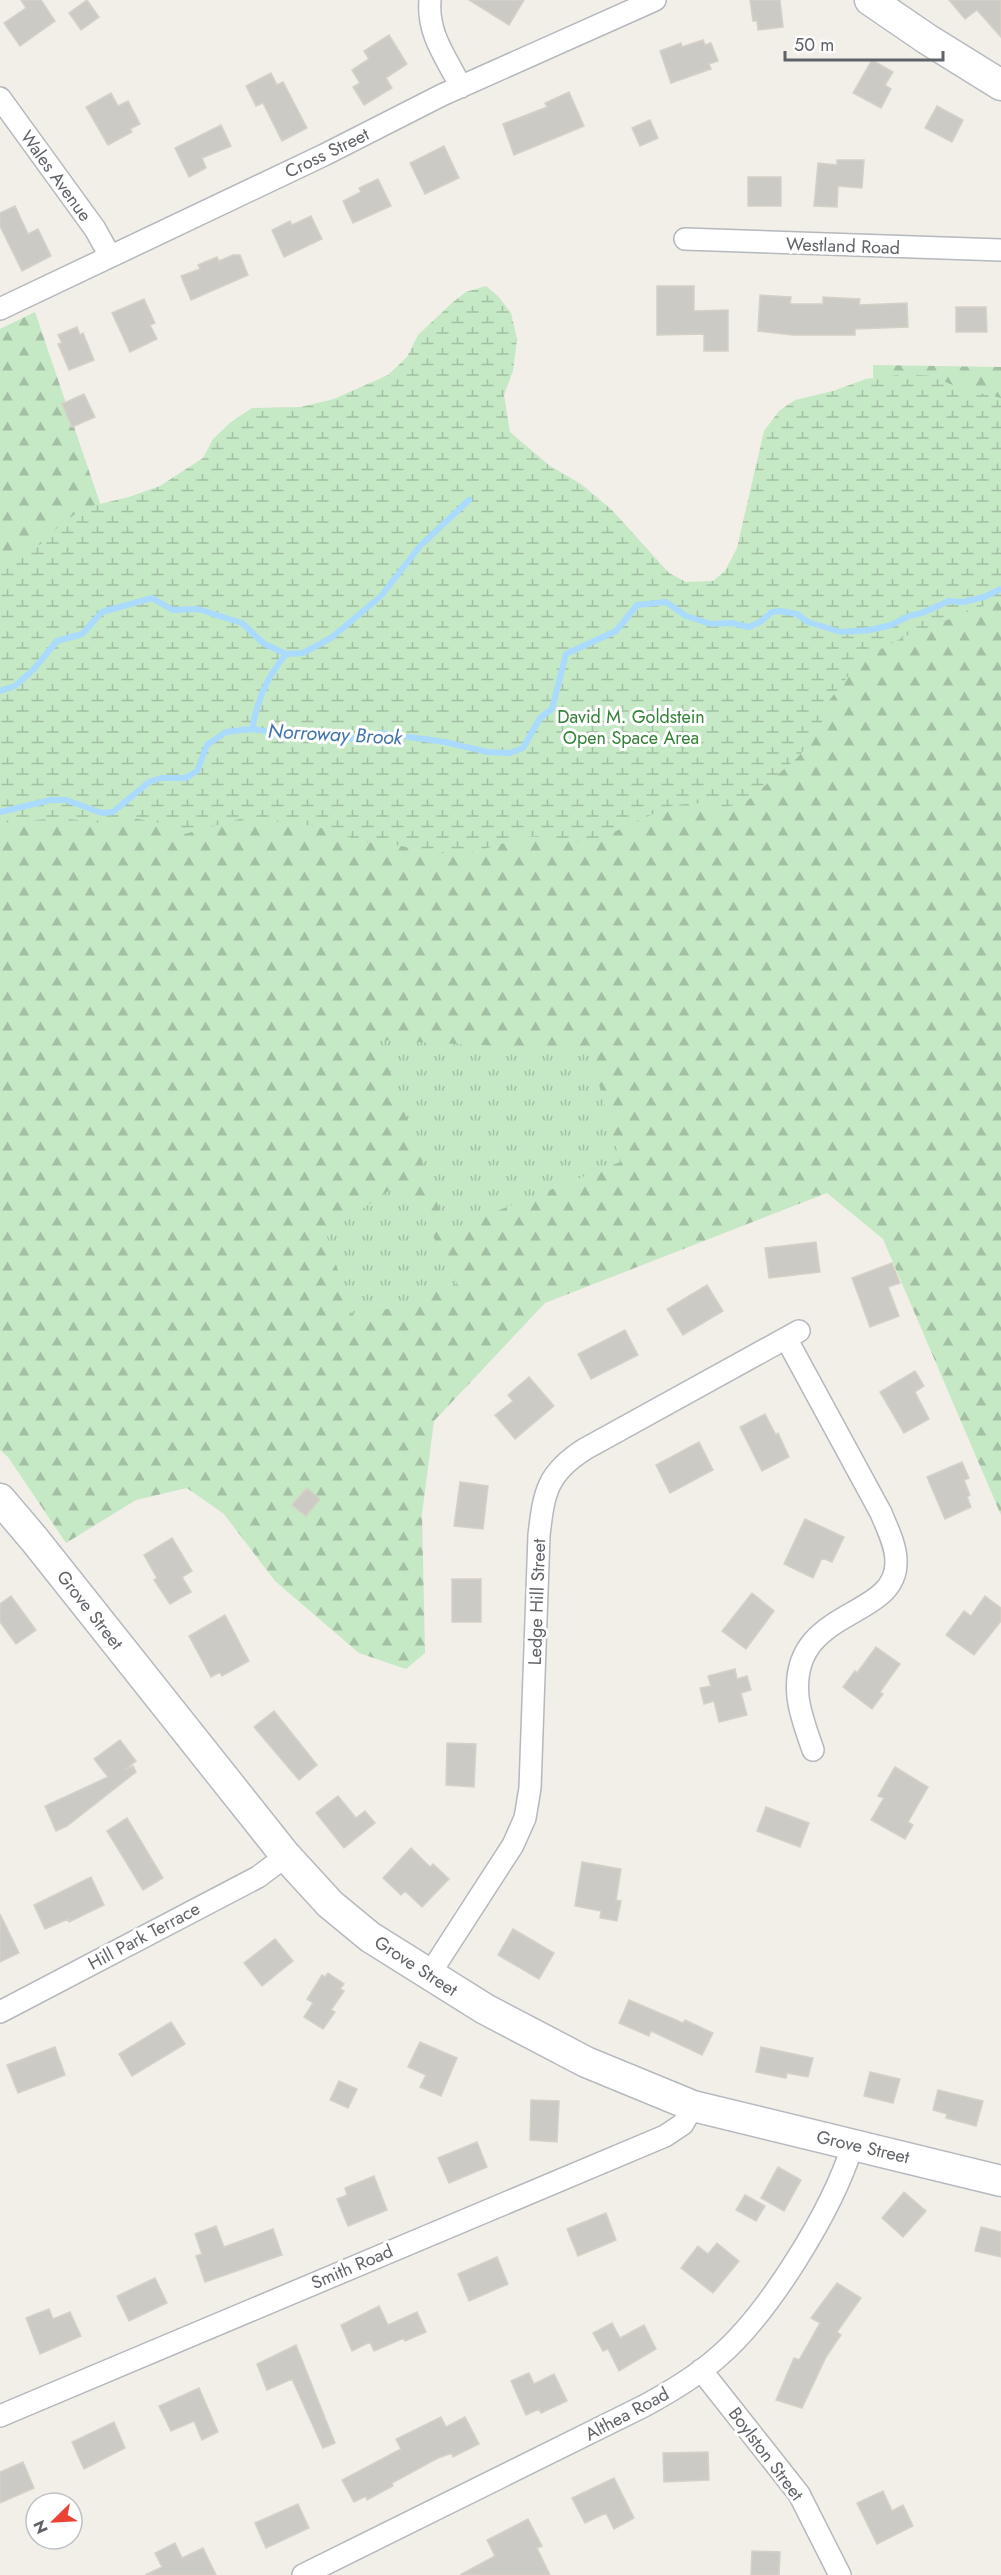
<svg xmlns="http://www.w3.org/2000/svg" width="1001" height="2575" font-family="Jost,sans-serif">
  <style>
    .forest { fill: url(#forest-firs) }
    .wetland { fill: url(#wetland-marsh) }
    .park { fill: url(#park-tufts) }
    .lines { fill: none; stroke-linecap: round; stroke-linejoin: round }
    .stream { stroke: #aadaff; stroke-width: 6 }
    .building { fill: #cccac5; stroke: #d6d1c6; stroke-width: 1.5 }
    .street-casing { stroke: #b5b8bc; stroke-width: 24 }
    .secondary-casing { stroke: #b6babf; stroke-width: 33 }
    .street { stroke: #fff; stroke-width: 21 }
    .secondary { stroke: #fff; stroke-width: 30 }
    .labels { text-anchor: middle; stroke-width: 6; stroke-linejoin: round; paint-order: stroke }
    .street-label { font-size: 18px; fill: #5f6368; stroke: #fff }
    .park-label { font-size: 18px; fill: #348238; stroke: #fff }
    .water-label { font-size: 20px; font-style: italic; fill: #4174aa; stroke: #fff }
  </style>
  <defs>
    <pattern id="forest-firs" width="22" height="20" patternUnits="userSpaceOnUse" patternTransform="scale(1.5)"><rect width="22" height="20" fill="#c5e8c5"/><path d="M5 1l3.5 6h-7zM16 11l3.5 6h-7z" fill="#a3c0a4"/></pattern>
    <pattern id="wetland-marsh" width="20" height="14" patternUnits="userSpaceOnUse" patternTransform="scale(1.5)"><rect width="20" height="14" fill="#c5e8c5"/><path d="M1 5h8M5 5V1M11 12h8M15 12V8" fill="none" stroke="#a3c0a4"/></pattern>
    <pattern id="park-tufts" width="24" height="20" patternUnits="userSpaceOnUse" patternTransform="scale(1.5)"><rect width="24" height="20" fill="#c5e8c5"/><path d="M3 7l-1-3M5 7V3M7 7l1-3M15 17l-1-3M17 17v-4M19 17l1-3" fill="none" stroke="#a3c0a4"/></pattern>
  </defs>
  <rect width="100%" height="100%" fill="#f1efe8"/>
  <path class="forest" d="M35 312 191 771 876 623 873 365 1001 367V1515L883 1239 827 1193 545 1303 434 1421 422 1514 425 1653 406 1669 359 1653 275 1581 224 1514 187 1488 136 1500 66 1543 8 1457 0 1450V329Z"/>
  <path class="wetland" d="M486 286 498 296 511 313 517 339 513 371 504 395 510 432 550 466 581 484 612 510 669 573 686 582 713 581 725 571 737 548 764 431 779 411 795 400 833 391 866 379 907 374 932 376 957 387 1001 398V599L906 636 877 651 856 666 828 702 822 722 811 742 797 758 746 802 722 808 703 803 673 805 603 837 579 842 527 836 464 855 428 852 392 844 364 842 315 826 282 822 240 819 181 835 156 822 132 818 110 824 60 818 0 823V562L43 543 58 527 83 508 129 497 160 486 203 458 213 439 231 422 252 408 301 407 334 399 388 375 407 357 418 335 453 302 466 292Z"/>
  <path class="park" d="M379 1040 590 1051 620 1162 447 1231Z
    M405 1180 457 1284 354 1321 326 1233Z"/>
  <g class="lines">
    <path class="stream" d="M0 691 15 686 33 670 57 641 82 634 102 612 152 598 173 610 198 609 242 623 263 643 286 654
      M252 729C258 698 266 679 286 654L303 653 331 638 381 596 420 546 469 500
      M0 812 51 800H66L102 813 113 812 149 782 161 778H186L197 771 207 745 226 732 252 729 304 737 363 739 380 733 445 742 488 752 510 753 523 748 540 718 552 709 566 654 616 631 637 605 666 602 686 616 711 624 732 623 749 627 760 622 772 612 780 611 797 614 808 622 841 632 870 630 891 625 909 616 922 613 949 601 963 602 984 597 1001 589"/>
  </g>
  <path class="building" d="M21 0H41L55 21 20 46 4 23 26 8Z
    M87 0 99 17 81 30 69 13Z
    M469 0H524L509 25Z
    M750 0H780L783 27 758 30 757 21H753Z
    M949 0H1001V37L977 10 965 19Z
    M389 35 407 64 386 78 392 88 364 105 353 87 360 83 352 70 369 59 364 51Z
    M703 40 705 45 711 43 718 61 709 64 711 69 671 83 660 51 681 43 682 47Z
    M872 60 893 72 885 85 891 89 881 108 853 93Z
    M271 73 277 85 283 82 307 128 282 141 263 103 256 106 246 86Z
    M569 92 584 126 514 155 503 124 547 107 545 103Z
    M111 93 118 106 128 101 140 124 130 129 132 132 108 145 86 107Z
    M937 106 963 120 952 142 925 128Z
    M650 120 658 138 640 146 632 128Z
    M221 125 231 146 202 158 206 168 189 177 175 148Z
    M444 146 459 178 425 194 410 163Z
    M837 160H864L862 188 838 186 837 207 814 206 818 163 837 165Z
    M748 177H781V206H748Z
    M378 179 391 206 353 223 343 201 361 192 359 188Z
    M15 206 28 234 38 229 51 256 22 271 0 226V213Z
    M311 216 322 239 284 257 272 230 290 221 292 225Z
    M233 255H240L248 275 191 300 181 276 200 269 198 265 217 257 219 261Z
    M657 286H694V311L728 310V351H704V334L657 335Z
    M760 295 791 297 790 304H823V297L860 299 859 305 907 303 908 327 855 329V335H793L758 331Z
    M144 299 155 323 150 325 157 339 130 352 112 313Z
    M956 307H986L987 332H956Z
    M77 327 80 335 83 333 94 360 69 370 58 344 62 343 58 335Z
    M84 394 95 417 72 427 62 404Z
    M816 1242 820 1272 769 1278 765 1248Z
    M892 1263 900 1283 888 1287 899 1316 870 1327 852 1278Z
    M707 1285 723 1311 683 1335 667 1309Z
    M625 1330 638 1355 591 1379 578 1354Z
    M915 1371 924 1386 915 1392 929 1419 904 1433 880 1392Z
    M529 1377 554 1406 515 1439 495 1415 513 1401 508 1395Z
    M765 1414 776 1435 778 1433 789 1457 762 1471 740 1427Z
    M699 1442 713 1470 670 1493 656 1465Z
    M962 1462 969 1478 964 1480 970 1495 967 1497 971 1507 945 1519 927 1477Z
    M460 1482 488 1486 483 1529 454 1526Z
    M307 1488 320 1499 306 1516 292 1505Z
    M805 1519 844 1537 832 1562 822 1558 813 1578 784 1564Z
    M172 1538 192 1571 182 1577 191 1592 170 1604 154 1580 157 1578 144 1555Z
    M452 1579H481V1622H452Z
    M752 1593 774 1611 746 1649 722 1631Z
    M11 1596 36 1630 16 1644 0 1622V1604Z
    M985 1596 1001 1608V1621L974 1655 946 1635 964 1611 971 1616Z
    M225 1615 249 1661 222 1676 220 1672 211 1677 189 1636Z
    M876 1647 900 1664 880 1692 883 1694 872 1709 843 1687 855 1671 857 1673Z
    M735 1669 737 1679 747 1676 751 1690 741 1693 747 1715 719 1722 714 1701 704 1704 700 1688 711 1686 708 1676Z
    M274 1711 317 1765 299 1780 254 1727Z
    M120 1740 136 1761 124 1770 133 1766 136 1772 67 1826 56 1831 45 1806 108 1777 94 1759Z
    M447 1743 476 1744 474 1787 446 1785Z
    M895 1767 928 1787 908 1822 913 1825 905 1839 871 1820 884 1798 878 1796Z
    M338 1796 356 1818 365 1811 375 1823 344 1848 316 1813Z
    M766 1807 809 1823 800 1847 757 1831Z
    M127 1818 163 1878 143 1890 107 1831Z
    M411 1848 430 1867 433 1864 449 1879 422 1907 405 1891 401 1895 383 1878Z
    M582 1862 621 1869 616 1900 621 1901 617 1921 600 1918 601 1911 575 1906Z
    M91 1877 104 1905 69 1922 68 1919 45 1929 34 1905Z
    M0 1914 19 1953 0 1962Z
    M513 1929 554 1953 539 1979 498 1955Z
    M275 1939 293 1961 262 1986 244 1963Z
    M328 1973 344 1984 340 1989 344 1991 331 2010 335 2012 323 2029 304 2017 313 2003 307 1999 322 1975 325 1977Z
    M629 2000 683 2023 685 2020 713 2033 702 2055 651 2031 649 2036 619 2023Z
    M171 2022 185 2044 132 2076 119 2054Z
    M420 2042 457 2058 441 2096 420 2087 426 2075 408 2067Z
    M55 2047 65 2075 18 2093 7 2065Z
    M761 2047 813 2058 808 2077 787 2073 786 2078 756 2072Z
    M870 2072 900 2079 893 2103 864 2096Z
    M339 2081 357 2089 348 2108 330 2100Z
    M938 2090 983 2101 976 2126 946 2118 947 2114 933 2110Z
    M531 2100 559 2101 557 2142 530 2140Z
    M477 2142 487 2167 449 2183 438 2158Z
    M778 2167 801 2180 784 2211 761 2198Z
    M374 2176 387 2210 348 2226 337 2199 347 2195 345 2188Z
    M904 2192 926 2211 903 2237 882 2218Z
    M745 2195 765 2206 756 2221 736 2210Z
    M606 2213 616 2240 578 2256 567 2229Z
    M216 2226 224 2247 273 2229 282 2255 205 2282 196 2256 202 2254 195 2234Z
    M981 2227 1001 2232V2257L975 2251Z
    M717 2243 739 2261 713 2293 681 2268 698 2246 708 2254Z
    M497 2257 508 2284 469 2301 458 2274Z
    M155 2278 167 2303 129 2321 117 2296Z
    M837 2283 861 2298 837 2332 841 2335 826 2357 802 2408 776 2400 794 2358 799 2360 820 2323 811 2318Z
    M379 2306 388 2325 417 2312 426 2332 405 2341 404 2338 374 2351 370 2342 352 2351 341 2325Z
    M49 2309 53 2319 70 2312 81 2336 40 2354 26 2318Z
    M612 2323 620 2338 644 2325 656 2349 619 2371 608 2349 603 2351 593 2333Z
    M296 2345 335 2443 323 2448 292 2379 267 2390 257 2364Z
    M529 2373 534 2384 554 2374 567 2401 541 2413 539 2409 526 2415 511 2381Z
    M199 2388 218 2432 202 2440 194 2421 171 2431 159 2406Z
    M441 2417 446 2427 465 2417 479 2444 453 2457 452 2453 438 2458 392 2483 393 2486 367 2500 366 2496 354 2502 342 2480 401 2449 396 2439Z
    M114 2422 125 2448 84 2469 72 2442Z
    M708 2452 709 2480 664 2482 663 2453Z
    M23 2462 34 2488 0 2503V2472Z
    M614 2478 634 2518 614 2529 606 2513 585 2523 572 2498Z
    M883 2491 892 2511 903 2505 913 2526 877 2544 857 2503Z
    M298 2504 309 2528 266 2548 255 2523Z
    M528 2519 542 2546 537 2548 550 2575H460L495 2556 487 2540Z
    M175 2543 182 2558 203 2548 216 2575H145L162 2567 155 2553Z
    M752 2551 780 2552 779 2575H751Z"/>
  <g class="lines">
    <g class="street-casing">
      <path id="street" d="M430 0C427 34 446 57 461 87
        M0 98 95 229 110 256
        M685 239 1001 250
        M0 309 324 155 442 95 655 0
        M786 1338 881 1513C887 1528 896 1545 896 1561 898 1621 789 1606 798 1697 800 1715 807 1732 813 1750
        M429 1975 513 1845 525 1818 530 1788 539 1535C544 1492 547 1473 585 1449L799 1331
        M0 2012 258 1877 286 1856
        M701 2370 799 2494 840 2575
        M0 2416 665 2136 683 2124 693 2106
        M303 2575 644 2406C670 2392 695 2377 717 2358 769 2314 833 2209 853 2144"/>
    </g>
    <g class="secondary-casing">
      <path id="secondary" d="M870 0 927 39 1001 85
        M0 1499 34 1539 286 1856 330 1904 370 1937 485 2009 586 2062 693 2106 1001 2181"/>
    </g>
    <use href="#street" class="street"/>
    <use href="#secondary" class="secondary"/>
  </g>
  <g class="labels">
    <g class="street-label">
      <text transform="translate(327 153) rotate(-26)" y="6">Cross Street</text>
      <text transform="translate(56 176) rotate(54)" y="6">Wales Avenue</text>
      <text transform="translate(843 246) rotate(2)" y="6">Westland Road</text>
      <text transform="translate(537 1602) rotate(-88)" y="6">Ledge Hill Street</text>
      <text transform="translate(90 1610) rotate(52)" y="6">Grove Street</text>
      <text transform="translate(144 1936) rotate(-28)" y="6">Hill Park Terrace</text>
      <text transform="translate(416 1966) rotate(33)" y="6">Grove Street</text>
      <text transform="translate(863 2147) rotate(13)" y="6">Grove Street</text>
      <text transform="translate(352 2267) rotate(-23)" y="6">Smith Road</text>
      <text transform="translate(627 2414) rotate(-28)" y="6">Althea Road</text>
      <text transform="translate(766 2454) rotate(53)" y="6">Boylston Street</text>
    </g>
    <g class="park-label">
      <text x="631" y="723">David M. Goldstein<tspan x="631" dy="21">Open Space Area</tspan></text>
    </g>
    <g class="water-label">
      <text transform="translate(335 734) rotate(3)" y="7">Norroway Brook</text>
    </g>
  </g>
  <g transform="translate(54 2521) rotate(246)"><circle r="28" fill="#ffffff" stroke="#bfc1c3" stroke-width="1.5"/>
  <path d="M0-4.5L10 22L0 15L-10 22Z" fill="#ea4335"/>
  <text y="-9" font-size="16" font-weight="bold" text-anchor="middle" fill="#5f6368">N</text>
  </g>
  <path d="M785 51v9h158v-9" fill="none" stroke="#5f6368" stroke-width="3"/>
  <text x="794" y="51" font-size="18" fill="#5f6368" stroke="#ffffff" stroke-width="4.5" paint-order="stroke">50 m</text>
</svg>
